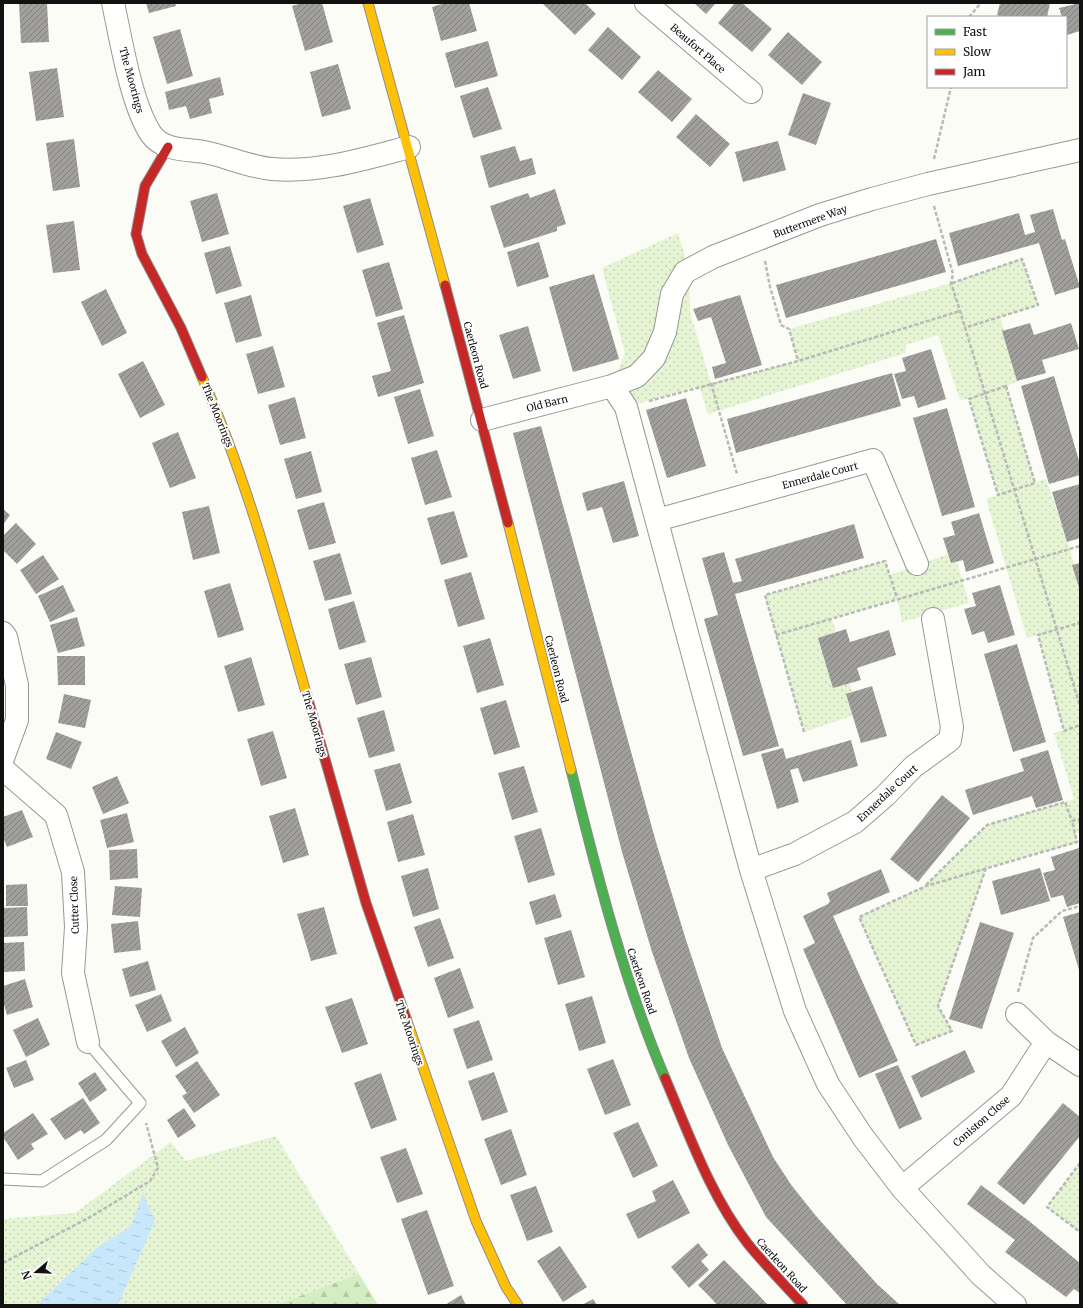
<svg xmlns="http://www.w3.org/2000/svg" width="1083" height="1308" font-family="Merriweather,serif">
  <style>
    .grass { fill: url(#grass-dots) }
    .forest { fill: url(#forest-firs) }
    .water { fill: url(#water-ripples) }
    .building { fill: url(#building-hatch) }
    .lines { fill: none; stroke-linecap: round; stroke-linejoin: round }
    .lane-casing { stroke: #979795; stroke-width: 13 }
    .street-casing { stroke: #979795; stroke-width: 24 }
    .fast-casing { stroke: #8d8d8b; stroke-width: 11 }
    .slow-casing { stroke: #8d8d8b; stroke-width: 11 }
    .jam-casing { stroke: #8d8d8b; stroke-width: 11 }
    .path { stroke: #b9b9b8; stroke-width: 2.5; stroke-dasharray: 4 2; stroke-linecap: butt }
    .lane { stroke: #fffffe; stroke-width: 11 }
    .street { stroke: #fffffe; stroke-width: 22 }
    .fast { stroke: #4caf50; stroke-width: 9 }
    .slow { stroke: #ffc107; stroke-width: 9 }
    .jam { stroke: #c62828; stroke-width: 9 }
    .labels { text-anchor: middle; stroke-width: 4; stroke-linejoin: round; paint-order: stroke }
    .street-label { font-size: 10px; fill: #111; stroke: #fff }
  </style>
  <defs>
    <pattern id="grass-dots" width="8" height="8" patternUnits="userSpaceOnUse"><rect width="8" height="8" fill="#e5f5d4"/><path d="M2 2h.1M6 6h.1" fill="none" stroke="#c3d1b5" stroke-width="1.8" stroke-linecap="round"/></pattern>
    <pattern id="forest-firs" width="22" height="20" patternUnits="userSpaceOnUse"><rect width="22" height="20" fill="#d5eec1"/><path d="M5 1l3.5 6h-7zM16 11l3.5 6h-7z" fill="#b6cba5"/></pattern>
    <pattern id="water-ripples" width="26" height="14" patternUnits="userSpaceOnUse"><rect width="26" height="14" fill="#c9e7fb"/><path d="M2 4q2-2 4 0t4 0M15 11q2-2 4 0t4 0" fill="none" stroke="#acc5d6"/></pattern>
    <pattern id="building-hatch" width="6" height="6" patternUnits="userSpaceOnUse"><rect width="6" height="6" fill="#a19f9c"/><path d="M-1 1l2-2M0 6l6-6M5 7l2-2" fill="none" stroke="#82807e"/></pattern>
  </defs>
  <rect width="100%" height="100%" fill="#fcfcf7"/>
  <path class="grass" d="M678 233 689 269 690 312 711 383 798 361 789 329 951 283 1022 259 1038 305 1000 317 1019 380 1006 387 1035 482 1046 479 1070 549 1080 589V832L1075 834 1077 842 986 868 938 1006 952 1031 916 1045 859 917 926 886 987 825 1074 799 1054 733 1064 730 1038 635 1027 638 986 499 998 495 969 399 960 400 938 335 906 345V353L708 414 699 386 626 407 612 386 625 353 602 268Z
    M954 552 969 603 902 622 897 599 832 618 858 714 804 732 765 595 885 561 890 575Z
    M276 1136 359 1274 276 1305H118L155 1221 131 1226 96 1248 37 1305H3V1219L75 1213 171 1142 186 1161Z
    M1080 1163V1232L1047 1207Z"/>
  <path class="forest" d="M359 1274 378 1305H276Z"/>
  <path class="water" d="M143 1193 155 1221 118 1305H37L96 1248 131 1226Z"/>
  <path class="building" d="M19 3H47L49 42 21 43Z
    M146 3H175L176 6 149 13Z
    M302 3H322L333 42 305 51 292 6Z
    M445 3H469L477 31 441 41 432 7Z
    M542 3H585L596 14 575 35Z
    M694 3H716L706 14Z
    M735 3H742L772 29 752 52 718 23Z
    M1000 3H1050L1047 17H1003L997 15Z
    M1080 3V31L1067 35 1066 17H1062L1059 8Z
    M608 27 641 57 622 80 588 50Z
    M180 29 193 76 167 84 153 37Z
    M788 32 822 62 802 85 768 55Z
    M488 41 498 76 455 88 445 53Z
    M338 64 351 109 322 117 310 72Z
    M57 68 64 117 36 121 29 72Z
    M658 70 692 99 672 122 638 92Z
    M220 77 224 95 209 99 212 113 190 119 186 106 169 110 165 92Z
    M488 87 502 129 473 138 460 96Z
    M803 93 831 103 816 145 788 135Z
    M696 114 730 144 710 167 676 137Z
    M74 139 80 187 53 191 46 143Z
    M778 141 786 170 743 182 735 152Z
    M515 146 520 161 532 158 536 174 489 188 480 156Z
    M555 189 566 224 557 227V231L504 248 490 206 528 193 530 198Z
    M217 193 229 234 202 242 190 201Z
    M370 198 384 245 357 253 343 206Z
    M1053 209 1062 240 1065 239 1080 287 1055 295 1039 243 958 266 949 233 1019 213 1025 235 1035 232 1030 215Z
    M74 221 80 270 53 273 46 225Z
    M936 239 946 272 786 318 776 285Z
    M539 242 549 277 517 287 507 252Z
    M230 246 242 286 216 294 204 253Z
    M389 262 403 309 376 317 362 270Z
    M594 274 619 359 573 372 549 287Z
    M106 289 127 333 102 346 81 302Z
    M251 295 262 336 236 343 224 303Z
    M740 295 762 365 715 379 712 367 726 363 711 317 698 321 693 309Z
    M404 315 424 383 378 397 372 376 391 371 377 323Z
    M1030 323 1034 335 1071 323 1079 349 1042 360 1046 373 1017 381 1002 331Z
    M528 326 541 371 513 379 499 335Z
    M273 346 285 387 258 394 246 354Z
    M931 349 946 399 918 408 914 396 902 399 894 374 906 371 902 358Z
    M143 361 165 405 140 418 118 374Z
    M892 373 901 406 736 453 727 419Z
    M1054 376 1080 464V475L1049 484 1021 386Z
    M420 389 434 436 408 444 394 397Z
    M295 397 306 438 280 445 268 405Z
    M686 398 706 466 667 478 646 410Z
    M947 408 975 507 942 516 913 418Z
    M541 426 656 842 686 940 722 1048 773 1157 792 1186 816 1216 877 1284 900 1305H847L766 1217 728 1145 689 1058 652 952 622 852 513 433Z
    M178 432 196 478 170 488 152 443Z
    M437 450 452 497 425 505 411 458Z
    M311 451 322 492 296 499 284 459Z
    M624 481 639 536 613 543 602 507 587 511 582 493Z
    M1080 484V538L1067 542 1052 492Z
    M324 502 336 543 309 550 297 510Z
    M209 506 220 553 193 560 182 512Z
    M3 509 10 515 3 525Z
    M454 511 468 557 441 565 427 518Z
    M979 513 994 563 966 572 963 560 951 563 943 538 955 535 951 522Z
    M16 523 36 544 17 564 3 550V536Z
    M854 524 864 558 735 594 779 746 743 756 704 619 718 615 702 558 724 552 733 583 742 581 735 559Z
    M340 553 352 594 325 601 313 561Z
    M43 555 59 579 36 594 20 570Z
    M1080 563V591L1072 565Z
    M471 572 485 619 458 627 444 580Z
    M230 583 244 630 218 638 204 591Z
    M63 585 75 611 50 622 38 596Z
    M1000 585 1015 635 988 643 984 631 972 635 964 609 976 606 972 593Z
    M354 601 366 642 339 650 328 609Z
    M77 617 85 646 58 653 50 625Z
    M846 629 850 642 889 630 896 655 857 668 861 680 833 688 818 638Z
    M490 638 504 685 477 693 463 646Z
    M1017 644 1046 742 1013 752 984 654Z
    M57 656H85V685H58Z
    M251 657 265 705 238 712 224 666Z
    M371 657 382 697 356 705 344 664Z
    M872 686 887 736 861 743 846 694Z
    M64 694 91 700 85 728 58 723Z
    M506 700 520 747 494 755 480 708Z
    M384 710 395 751 369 758 357 718Z
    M273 731 287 778 261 786 247 739Z
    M56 732 82 742 71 769 46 759Z
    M851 740 858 766 803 782 798 768 790 770 799 802 777 809 761 754 783 748 786 759Z
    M1048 750 1063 800 1036 808 1032 796 973 815 965 790 1024 771 1020 759Z
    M400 763 412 803 386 811 374 770Z
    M524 766 538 812 512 820 498 773Z
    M117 776 129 803 103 814 92 787Z
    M942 795 970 818 918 882 890 859Z
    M295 808 309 855 283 863 269 816Z
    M22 810 33 837 7 847 3 837V817Z
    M127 813 134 842 107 848 100 820Z
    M413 814 425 855 398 862 387 822Z
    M541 828 555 875 528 883 514 836Z
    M1079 848 1080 903 1067 907 1063 895 1051 898 1043 873 1055 870 1051 857Z
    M137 849 138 878 110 880 109 850Z
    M428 868 439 909 413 917 401 876Z
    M1040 868 1050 901 1001 915 992 881Z
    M881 869 890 892 833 916 898 1061 859 1078 803 949 815 943 803 916 828 904 830 901 827 893Z
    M27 884 28 906H6V885Z
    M115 886 142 888 140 917 112 915Z
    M555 894 562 917 536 925 529 902Z
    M27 907 28 936 3 937V908Z
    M324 907 337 954 311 961 297 914Z
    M1080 912V973L1063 917Z
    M440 918 454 958 428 967 414 927Z
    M138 921 141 950 114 953 111 924Z
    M980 922 1014 933 982 1029 949 1019Z
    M571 930 585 977 558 985 544 938Z
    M24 942 25 971 3 972V943Z
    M148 961 156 990 130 997 122 969Z
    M460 968 474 1008 448 1018 434 978Z
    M25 979 33 1007 7 1015 3 1001V986Z
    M161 994 172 1021 147 1032 135 1005Z
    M592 996 606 1043 579 1051 565 1004Z
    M352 998 368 1044 342 1053 325 1007Z
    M38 1018 50 1045 26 1057 13 1030Z
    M479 1020 493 1060 467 1069 453 1029Z
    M185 1027 199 1053 176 1067 161 1041Z
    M965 1050 975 1072 921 1098 911 1076Z
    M613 1059 631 1105 605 1115 587 1069Z
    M26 1060 34 1080 14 1088 6 1068Z
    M197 1061 220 1095 194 1113 182 1096 187 1093 175 1076Z
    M898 1065 922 1119 899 1129 875 1074Z
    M95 1072 107 1090 90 1102 78 1083Z
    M494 1072 508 1112 482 1121 468 1081Z
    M381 1073 397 1120 371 1129 354 1083Z
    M83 1098 100 1123 84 1134 81 1130 65 1140 50 1119Z
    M1063 1103 1080 1117V1136L1024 1205 997 1183Z
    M184 1108 196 1126 178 1138 167 1120Z
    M33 1113 48 1134 31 1144 34 1149 18 1160 3 1137V1133Z
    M638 1122 658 1166 633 1178 613 1133Z
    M511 1129 527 1175 501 1185 484 1139Z
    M406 1148 423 1194 397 1203 380 1157Z
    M673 1180 690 1213 638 1239 626 1214 656 1201 652 1191Z
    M981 1185 1029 1221 1080 1263V1293L1074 1289 1066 1297 1005 1252 1015 1240 967 1204Z
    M536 1186 553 1232 527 1241 510 1195Z
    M427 1210 454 1286 428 1295 401 1219Z
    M698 1243 708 1255 701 1261 709 1270 689 1288 671 1267Z
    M560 1246 587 1287 563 1302 537 1261Z
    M724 1260 738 1274 768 1305H717L712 1299 698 1285Z
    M461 1295 466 1305H445Z
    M593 1299 597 1305H582Z"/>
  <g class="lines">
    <g class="lane-casing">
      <path id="lane" d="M3 1179 42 1181 106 1140 140 1103 88 1042"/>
    </g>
    <g class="street-casing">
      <path id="street" d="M113 3C121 39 131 104 151 134 163 151 186 149 204 152 226 156 249 167 272 169 319 173 364 159 409 147
        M646 3 751 92
        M612 386 626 407 751 870 795 1011 828 1084 863 1137 902 1188 981 1275 1015 1305
        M482 420 612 386 637 376 654 358 665 332 672 294 685 272 713 257 820 215 872 199 928 184 1080 150
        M657 520 873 460 917 564
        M3 633 6 637 17 685V720L3 758
        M3 769 56 815 73 872 76 927 73 973 88 1042
        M751 870 795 854 855 822 885 796 913 767 950 740 952 727 933 619
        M1017 1014 1046 1042
        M902 1188 1011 1096 1046 1042 1080 1065"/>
    </g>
    <g class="fast-casing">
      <path id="fast" d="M571 770C597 874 623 979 665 1078"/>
    </g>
    <g class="slow-casing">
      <path id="slow" d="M368 3 445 285
        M202 377C247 480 276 588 307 696
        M508 523 571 770
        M406 1018 476 1221 506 1287 518 1305"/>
    </g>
    <g class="jam-casing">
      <path id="jam" d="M168 147 145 186 136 234 142 254 181 328 202 377
        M445 285 508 523
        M307 696 366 903 406 1018
        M665 1078C689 1134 710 1195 748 1244 765 1265 785 1285 803 1305"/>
    </g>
    <path class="path" d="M969 17 981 3
      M934 159 951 87
      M934 206 953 274 951 283 960 311 1080 706
      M765 261 770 287 781 325 789 329 798 361
      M952 283 1022 259 1038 305 964 328
      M711 383 737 474
      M1006 386 1035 483 998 495 969 399Z
      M649 401 798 361 960 311
      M1080 625 1079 623 1038 635 1064 731 1080 725
      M776 635 1080 546
      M804 732 765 595 885 561 897 598
      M986 868 938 1006 952 1031 916 1045 859 917 926 886 1077 842 1072 821 1080 819
      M926 885 987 825 1065 802 1072 821
      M1018 992 1033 938 1062 911 1080 906
      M1080 1163 1047 1207 1080 1232
      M3 1263 92 1216 150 1181 158 1168 146 1123"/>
    <use href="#lane" class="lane"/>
    <use href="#street" class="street"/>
    <use href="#fast" class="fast"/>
    <use href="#slow" class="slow"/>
    <use href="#jam" class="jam"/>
  </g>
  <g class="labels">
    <g class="street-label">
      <text transform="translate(698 48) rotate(41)" y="4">Beaufort Place</text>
      <text transform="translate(132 80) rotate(75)" y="4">The Moorings</text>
      <text transform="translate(810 221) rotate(-20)" y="4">Buttermere Way</text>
      <text transform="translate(476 355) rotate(75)" y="4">Caerleon Road</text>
      <text transform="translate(547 403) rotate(-14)" y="4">Old Barn</text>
      <text transform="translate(218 415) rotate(68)" y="4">The Moorings</text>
      <text transform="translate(820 475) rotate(-15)" y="4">Ennerdale Court</text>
      <text transform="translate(557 669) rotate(76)" y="4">Caerleon Road</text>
      <text transform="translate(315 724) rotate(74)" y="4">The Moorings</text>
      <text transform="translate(887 793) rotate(-43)" y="4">Ennerdale Court</text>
      <text transform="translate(74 905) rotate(-92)" y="4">Cutter Close</text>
      <text transform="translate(642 981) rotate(71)" y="4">Caerleon Road</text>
      <text transform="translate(410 1033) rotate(71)" y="4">The Moorings</text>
      <text transform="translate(981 1121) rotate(-41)" y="4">Coniston Close</text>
      <text transform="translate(782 1265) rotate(48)" y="4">Caerleon Road</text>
    </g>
  </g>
  <rect width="1083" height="1308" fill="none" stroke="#111111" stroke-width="8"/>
  <rect x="927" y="16" width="140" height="72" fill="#ffffff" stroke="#a0a0a0"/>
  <rect x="935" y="29" width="20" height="6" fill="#4caf50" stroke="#a0a0a0"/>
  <text x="963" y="36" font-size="12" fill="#111111">Fast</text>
  <rect x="935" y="49" width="20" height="6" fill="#ffc107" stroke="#a0a0a0"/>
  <text x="963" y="56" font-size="12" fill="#111111">Slow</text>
  <rect x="935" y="69" width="20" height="6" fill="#c62828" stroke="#a0a0a0"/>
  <text x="963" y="76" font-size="12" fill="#111111">Jam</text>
  <g transform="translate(36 1272) rotate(251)" stroke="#ffffff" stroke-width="3" paint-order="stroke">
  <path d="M0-3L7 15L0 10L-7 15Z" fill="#111111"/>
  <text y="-6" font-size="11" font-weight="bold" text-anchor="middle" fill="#111111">N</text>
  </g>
</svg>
